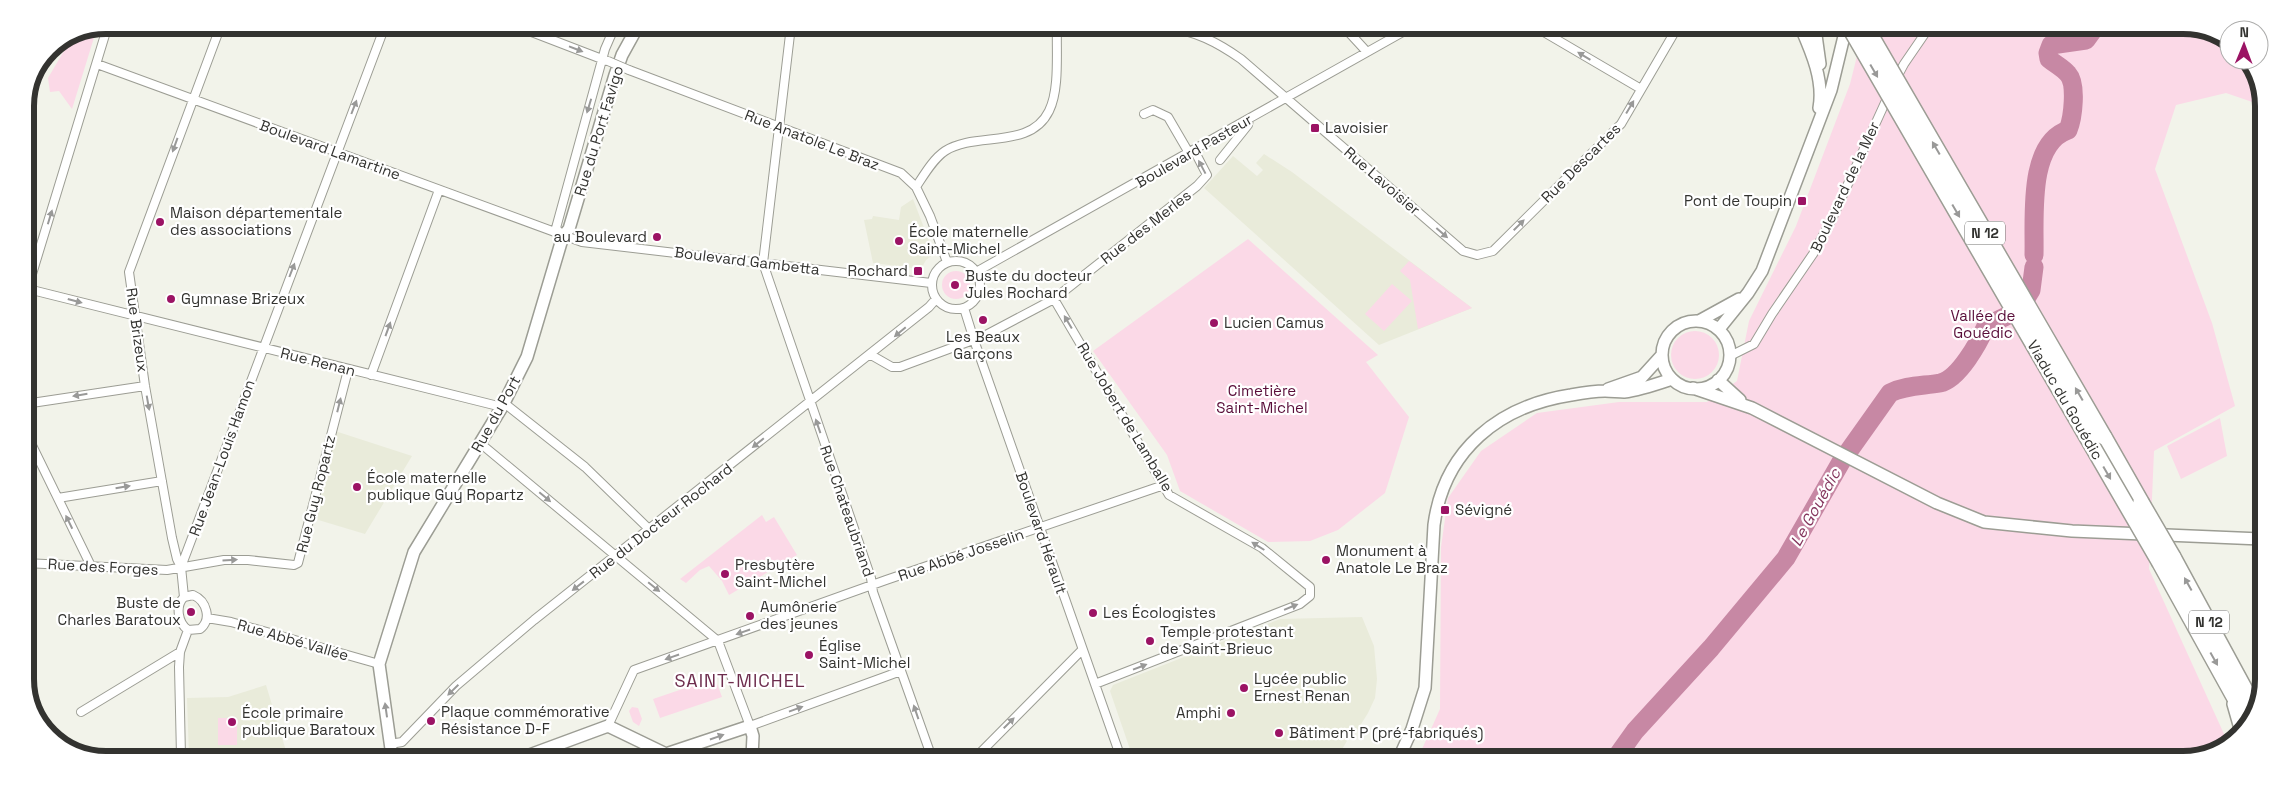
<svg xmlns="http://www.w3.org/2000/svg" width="2289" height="785" font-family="'Space Grotesk',sans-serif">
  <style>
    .built { fill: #e9ebda }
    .green { fill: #fbd9e7 }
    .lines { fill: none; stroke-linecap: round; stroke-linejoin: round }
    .river { stroke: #c788a4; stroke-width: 19 }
    .street-casing { stroke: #9c9d94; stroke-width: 10 }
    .secondary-casing { stroke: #9c9d94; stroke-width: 14 }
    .highway-casing { stroke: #9c9d94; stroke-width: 18 }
    .street { stroke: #fff; stroke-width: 8 }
    .secondary { stroke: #fff; stroke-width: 11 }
    .highway { stroke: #fff; stroke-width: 15 }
    .street-bridge-casing { stroke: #9c9d94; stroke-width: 10; stroke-linecap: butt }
    .highway-bridge-casing { stroke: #9c9d94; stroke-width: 18; stroke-linecap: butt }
    .street-bridge { stroke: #fff; stroke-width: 8 }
    .highway-bridge { stroke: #fff; stroke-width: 15 }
    .oneway { fill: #999998 }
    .poi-dot { fill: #9b1364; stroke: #fff; stroke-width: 2 }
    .labels { text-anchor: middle; stroke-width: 4.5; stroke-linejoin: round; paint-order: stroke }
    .shield { fill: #fff; stroke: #70706e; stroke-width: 1 }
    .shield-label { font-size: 14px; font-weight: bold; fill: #333330 }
    .poi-label { font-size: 15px; fill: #333330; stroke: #fff; text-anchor: start }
    .street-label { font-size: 15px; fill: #333330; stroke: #fff }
    .park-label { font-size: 15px; fill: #590d39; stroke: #fff }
    .water-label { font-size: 16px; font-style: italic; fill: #86385f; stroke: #fff }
    .quarter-label { font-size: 18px; letter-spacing: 1px; fill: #6d2d4d; stroke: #fff }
    .rim { fill: none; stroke: #333330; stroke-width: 6 }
  </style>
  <rect width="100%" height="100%" fill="#f2f3ea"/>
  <path class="built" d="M1264 154 1292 172 1472 308 1379 345 1204 188 1233 156 1257 176 1263 170 1256 163Z
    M913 199 934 254 926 260 921 269 873 263 864 220 872 219 873 216 899 220 901 207Z
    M335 431 412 456 365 534 315 519Z
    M1362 617 1374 646 1377 679 1375 698 1368 713 1358 729 1351 734 1337 758H1133L1110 691 1113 685 1280 619Z
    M266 685 287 754 277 756H189L187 698 228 697Z"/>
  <path class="green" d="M1864 28 2209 29 2229 43V60H2249L2264 100V106L2226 93 2176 105 2155 169 2212 323 2235 406 2154 451 2149 569 2229 745 2184 760 1418 758 1440 709 1441 547 1448 498 1481 451 1537 413 1619 402H1707L1737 381 1749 321 1796 226 1850 84Z
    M95 29 96 31 72 109 59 91 50 92 48 78 71 39Z
    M1248 239 1378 355 1366 362 1409 417 1385 493 1338 530 1310 541 1268 542 1180 491 1167 455 1093 351Z
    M1409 261 1472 308 1418 329 1410 280 1400 271Z
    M942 285a14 14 0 1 1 28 0a14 14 0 1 1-28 0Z
    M1392 284 1412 301 1384 331 1365 314Z
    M1671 355a24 24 0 1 1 48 0a24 24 0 1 1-48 0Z
    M2220 418 2227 456 2181 479 2167 446Z
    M762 515 766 522 774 517 797 555 729 595 722 581 709 566 700 570 686 583 680 579Z
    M715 678 722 697 660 718 653 699Z
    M632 707 638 708 642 719 639 726 633 722 629 711Z
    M218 718H237V745H218Z"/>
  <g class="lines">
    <path class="river" d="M2034 255C2035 219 2027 144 2068 130 2073 118 2077 84 2068 74 2063 68 2055 64 2049 59L2048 53 2051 45 2086 40 2094 29
      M1615 759 1635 731 1711 648 1786 558 1841 462 1890 393C1906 385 1923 386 1940 383 1959 379 1979 342 1986 326L2019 310 2031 290 2034 267"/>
    <g class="street-casing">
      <path id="street" d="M516 26 607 61
        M791 26 763 263 871 578 873 592 932 758
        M1166 27C1195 31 1217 42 1241 59L1463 251 1477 255 1493 251 1621 124 1677 28
        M1344 27 1367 52
        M1537 28 1641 89
        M97 64 582 242 931 283
        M629 70 901 173 916 187 930 216 947 262
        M1896 79 1904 64 1928 29
        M1144 114 1153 110 1168 117 1189 153
        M1220 160 1248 125 1249 119
        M916 187C924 175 933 159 945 151 976 131 1030 150 1049 111 1060 89 1056 51 1057 27
        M562 235 556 228 605 49 615 26
        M932 285a24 24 0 1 1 48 0a24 24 0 1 1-48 0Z
        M976 272 1410 28
        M28 289 502 407
        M25 297 108 25
        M1054 299 1169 495 1262 548 1310 587V596L1300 604 1095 684
        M964 308 974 340 1121 758
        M871 355 892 367H900L984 336 1054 299 1197 186 1207 175 1194 150
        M1730 356 1754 344 1772 314 1813 254 1832 219 1889 94
        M371 375 439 190
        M504 403 585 467 650 530
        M25 404 145 386
        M25 431 91 566
        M480 443 718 641 750 726 901 671
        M58 498 162 481
        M25 563 167 570 224 560H248L294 565 298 563 348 370
        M181 567 177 559 172 538 145 386 129 272 221 25
        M184 597 193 595C207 601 212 620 200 629L188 630C178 623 175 606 184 597L181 567 385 26
        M207 618 231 622 379 664
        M81 712 180 652
        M608 726 634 670 886 580 1164 485
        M390 744 402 742 456 686 534 620 929 307 936 299
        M181 756 179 667 180 652 188 630
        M975 758 1082 650"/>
    </g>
    <g class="secondary-casing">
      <path id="secondary" d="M1801 28C1812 53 1824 81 1819 108
        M1815 28 1820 64
        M1699 321 1739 299
        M1662 355a34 34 0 1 1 68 0a34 34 0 1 1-68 0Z
        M1719 329 1748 293 1762 271 1831 90 1846 28
        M1718 380 1740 400
        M1693 388 1752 408 1937 503 1984 522 2072 531 2261 539
        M1608 389 1642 377 1662 355
        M2233 704 2241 732
        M392 756 379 664 414 552 502 407 527 357 560 246 563 236 569 229 615 75 622 55 638 26
        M524 757 608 726 666 754 750 726 753 736 752 757
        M1399 758 1412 729 1425 688 1434 525C1444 450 1499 406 1571 395 1582 393 1594 391 1605 391 1612 391 1618 392 1624 392 1640 390 1657 384 1672 379"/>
    </g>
    <g class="highway-casing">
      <path id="highway" d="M2104 437 2141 502
        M2173 557 2256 710
        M2160 563 2248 722"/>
    </g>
    <use href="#street" class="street"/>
    <use href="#secondary" class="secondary"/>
    <use href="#highway" class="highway"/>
    <g class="street-bridge-casing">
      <path id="street-bridge" d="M608 61 629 70"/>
    </g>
    <g class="highway-bridge-casing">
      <path id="highway-bridge" d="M1850 28 2160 563
        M1867 29 2104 437
        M2141 502 2173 557"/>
    </g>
    <use href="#street-bridge" class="street-bridge"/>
    <use href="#highway-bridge" class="highway-bridge"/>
  </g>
  <defs><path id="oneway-solid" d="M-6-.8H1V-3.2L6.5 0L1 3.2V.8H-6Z" transform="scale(1.25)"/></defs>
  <g class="oneway">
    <use href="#oneway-solid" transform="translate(576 49) rotate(21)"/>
    <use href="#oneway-solid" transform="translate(1584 56) rotate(-149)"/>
    <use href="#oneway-solid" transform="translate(1874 71) rotate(60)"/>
    <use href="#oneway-solid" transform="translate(589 106) rotate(107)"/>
    <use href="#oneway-solid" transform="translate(354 107) rotate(-69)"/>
    <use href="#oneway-solid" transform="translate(1630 107) rotate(-59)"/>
    <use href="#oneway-solid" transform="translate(175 145) rotate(110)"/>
    <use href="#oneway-solid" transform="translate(1936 148) rotate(-120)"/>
    <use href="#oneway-solid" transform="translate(1202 167) rotate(-118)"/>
    <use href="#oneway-solid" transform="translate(1956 211) rotate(60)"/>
    <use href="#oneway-solid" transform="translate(50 217) rotate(-73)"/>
    <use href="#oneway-solid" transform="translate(1519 225) rotate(-45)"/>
    <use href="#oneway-solid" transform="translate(1442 233) rotate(41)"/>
    <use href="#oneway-solid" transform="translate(292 270) rotate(-69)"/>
    <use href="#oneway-solid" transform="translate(75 301) rotate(15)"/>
    <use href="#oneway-solid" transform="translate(1068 322) rotate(-121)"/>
    <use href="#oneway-solid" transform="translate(388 329) rotate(-70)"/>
    <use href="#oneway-solid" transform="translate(900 332) rotate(140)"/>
    <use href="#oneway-solid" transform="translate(2079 394) rotate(-120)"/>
    <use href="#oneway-solid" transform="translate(80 395) rotate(171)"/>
    <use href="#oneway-solid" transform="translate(148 403) rotate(80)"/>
    <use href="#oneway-solid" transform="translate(339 405) rotate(-76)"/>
    <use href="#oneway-solid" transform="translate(818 426) rotate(-109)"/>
    <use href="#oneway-solid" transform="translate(758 443) rotate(141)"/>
    <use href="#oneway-solid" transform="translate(2107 473) rotate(60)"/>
    <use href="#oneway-solid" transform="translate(123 487) rotate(-9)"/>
    <use href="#oneway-solid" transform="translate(545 497) rotate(40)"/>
    <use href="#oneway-solid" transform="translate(69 522) rotate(-116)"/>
    <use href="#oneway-solid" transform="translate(1258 546) rotate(-148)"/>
    <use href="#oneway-solid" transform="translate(230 560) rotate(-3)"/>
    <use href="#oneway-solid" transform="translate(2188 584) rotate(-119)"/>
    <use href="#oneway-solid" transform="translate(578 586) rotate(142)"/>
    <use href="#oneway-solid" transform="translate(654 587) rotate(39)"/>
    <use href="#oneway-solid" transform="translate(1291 607) rotate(-22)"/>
    <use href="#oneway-solid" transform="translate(743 632) rotate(161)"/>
    <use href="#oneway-solid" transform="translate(672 657) rotate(161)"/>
    <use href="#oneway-solid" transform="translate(2214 659) rotate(61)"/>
    <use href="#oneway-solid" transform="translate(1140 667) rotate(-21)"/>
    <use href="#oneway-solid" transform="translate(453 690) rotate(136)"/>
    <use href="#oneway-solid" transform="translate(796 709) rotate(-20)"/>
    <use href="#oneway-solid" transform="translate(386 710) rotate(-98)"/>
    <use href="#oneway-solid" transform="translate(916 712) rotate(-109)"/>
    <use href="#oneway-solid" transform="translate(1009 723) rotate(-45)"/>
    <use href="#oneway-solid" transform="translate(717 737) rotate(-19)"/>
  </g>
  <g class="poi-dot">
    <rect x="1310" y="123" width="10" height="10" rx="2.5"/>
    <rect x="1797" y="196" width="10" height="10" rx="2.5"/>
    <circle cx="160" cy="222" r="5"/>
    <circle cx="657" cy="237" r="5"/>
    <circle cx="899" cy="241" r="5"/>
    <rect x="913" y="266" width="10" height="10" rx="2.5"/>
    <circle cx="955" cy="285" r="5"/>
    <circle cx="171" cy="299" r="5"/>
    <circle cx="983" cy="320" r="5"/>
    <circle cx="1214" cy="323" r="5"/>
    <circle cx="357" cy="487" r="5"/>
    <rect x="1440" y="505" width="10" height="10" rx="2.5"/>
    <circle cx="1326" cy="560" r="5"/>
    <circle cx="725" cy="574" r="5"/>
    <circle cx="191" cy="612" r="5"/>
    <circle cx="1093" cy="613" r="5"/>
    <circle cx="750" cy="616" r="5"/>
    <circle cx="1150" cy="641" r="5"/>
    <circle cx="809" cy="655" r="5"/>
    <circle cx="1244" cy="688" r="5"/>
    <circle cx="1231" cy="713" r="5"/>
    <circle cx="431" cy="721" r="5"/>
    <circle cx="232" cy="722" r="5"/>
    <circle cx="1279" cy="733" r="5"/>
  </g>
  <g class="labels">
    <g class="shield">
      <rect x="1965" y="221.5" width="40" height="23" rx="4"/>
      <rect x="2189" y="610.5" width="40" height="23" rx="4"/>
    </g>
    <g class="shield-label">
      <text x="1985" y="238">N 12</text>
      <text x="2209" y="627">N 12</text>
    </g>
    <g class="poi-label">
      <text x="1325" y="133">Lavoisier</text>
      <text x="1792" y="206" text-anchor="end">Pont de Toupin</text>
      <text x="170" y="218">Maison départementale<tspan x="170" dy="17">des associations</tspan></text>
      <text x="909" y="237">École maternelle<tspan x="909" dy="17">Saint-Michel</tspan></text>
      <text x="647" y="242" text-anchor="end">au Boulevard</text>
      <text x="908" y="276" text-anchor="end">Rochard</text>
      <text x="965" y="281">Buste du docteur<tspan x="965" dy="17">Jules Rochard</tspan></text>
      <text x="181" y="304">Gymnase Brizeux</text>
      <text x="1224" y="328">Lucien Camus</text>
      <text x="983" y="342" text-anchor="middle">Les Beaux<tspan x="983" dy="17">Garçons</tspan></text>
      <text x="367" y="483">École maternelle<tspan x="367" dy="17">publique Guy Ropartz</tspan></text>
      <text x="1455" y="515">Sévigné</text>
      <text x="1336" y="556">Monument à<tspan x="1336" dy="17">Anatole Le Braz</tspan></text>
      <text x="735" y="570">Presbytère<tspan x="735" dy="17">Saint-Michel</tspan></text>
      <text x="181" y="608" text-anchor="end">Buste de<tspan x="181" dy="17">Charles Baratoux</tspan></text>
      <text x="760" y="612">Aumônerie<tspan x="760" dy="17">des jeunes</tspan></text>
      <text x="1103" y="618">Les Écologistes</text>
      <text x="1160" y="637">Temple protestant<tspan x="1160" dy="17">de Saint-Brieuc</tspan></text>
      <text x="819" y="651">Église<tspan x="819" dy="17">Saint-Michel</tspan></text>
      <text x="1254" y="684">Lycée public<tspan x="1254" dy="17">Ernest Renan</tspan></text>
      <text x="441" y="717">Plaque commémorative<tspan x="441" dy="17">Résistance D-F</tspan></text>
      <text x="242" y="718">École primaire<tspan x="242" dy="17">publique Baratoux</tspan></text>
      <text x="1221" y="718" text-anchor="end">Amphi</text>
      <text x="1289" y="738">Bâtiment P (pré-fabriqués)</text>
    </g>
    <g class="street-label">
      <text transform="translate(599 131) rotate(-73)" y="5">Rue du Port Favigo</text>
      <text transform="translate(812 140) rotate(21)" y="5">Rue Anatole Le Braz</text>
      <text transform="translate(330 150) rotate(20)" y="5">Boulevard Lamartine</text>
      <text transform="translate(1194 151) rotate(-30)" y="5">Boulevard Pasteur</text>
      <text transform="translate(1581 163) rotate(-45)" y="5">Rue Descartes</text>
      <text transform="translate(1382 181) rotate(41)" y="5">Rue Lavoisier</text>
      <text transform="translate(1845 187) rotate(-65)" y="5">Boulevard de la Mer</text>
      <text transform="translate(1146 227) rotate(-38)" y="5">Rue des Merles</text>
      <text transform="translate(747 261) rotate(7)" y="5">Boulevard Gambetta</text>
      <text transform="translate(137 330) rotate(82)" y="5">Rue Brizeux</text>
      <text transform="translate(318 362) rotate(14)" y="5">Rue Renan</text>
      <text transform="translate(2065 400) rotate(60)" y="5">Viaduc du Gouédic</text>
      <text transform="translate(496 414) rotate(-61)" y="5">Rue du Port</text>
      <text transform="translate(1125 417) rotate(59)" y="5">Rue Jobert de Lamballe</text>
      <text transform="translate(222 458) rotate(-70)" y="5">Rue Jean-Louis Hamon</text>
      <text transform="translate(316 494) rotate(-76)" y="5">Rue Guy Ropartz</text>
      <text transform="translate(847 511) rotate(71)" y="5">Rue Chateaubriand</text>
      <text transform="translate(661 521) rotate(-38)" y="5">Rue du Docteur Rochard</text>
      <text transform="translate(1041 533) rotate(71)" y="5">Boulevard Hérault</text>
      <text transform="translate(961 555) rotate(-19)" y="5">Rue Abbé Josselin</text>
      <text transform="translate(103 567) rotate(3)" y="5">Rue des Forges</text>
      <text transform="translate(293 640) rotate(16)" y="5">Rue Abbé Vallée</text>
    </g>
    <g class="park-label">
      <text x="1983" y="321">Vallée de<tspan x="1983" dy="17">Gouédic</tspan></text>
      <text x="1262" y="396">Cimetière<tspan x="1262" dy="17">Saint-Michel</tspan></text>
    </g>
    <g class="water-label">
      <text transform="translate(1815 507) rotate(-61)" y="6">Le Gouédic</text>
    </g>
    <g class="quarter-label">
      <text x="740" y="687">SAINT-MICHEL</text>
    </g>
  </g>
  <path d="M0 0H2289V785H0ZM106 34H2183A72 72 0 0 1 2255 106V679A72 72 0 0 1 2183 751H106A72 72 0 0 1 34 679V106A72 72 0 0 1 106 34Z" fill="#fff" fill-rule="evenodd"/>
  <path class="rim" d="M106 34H2183A72 72 0 0 1 2255 106V679A72 72 0 0 1 2183 751H106A72 72 0 0 1 34 679V106A72 72 0 0 1 106 34Z"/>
  <g transform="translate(2244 45) rotate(1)"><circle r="24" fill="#ffffff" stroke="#adadac"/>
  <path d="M0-4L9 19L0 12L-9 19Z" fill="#9b1364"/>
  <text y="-8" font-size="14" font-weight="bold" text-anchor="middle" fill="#333330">N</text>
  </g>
</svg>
